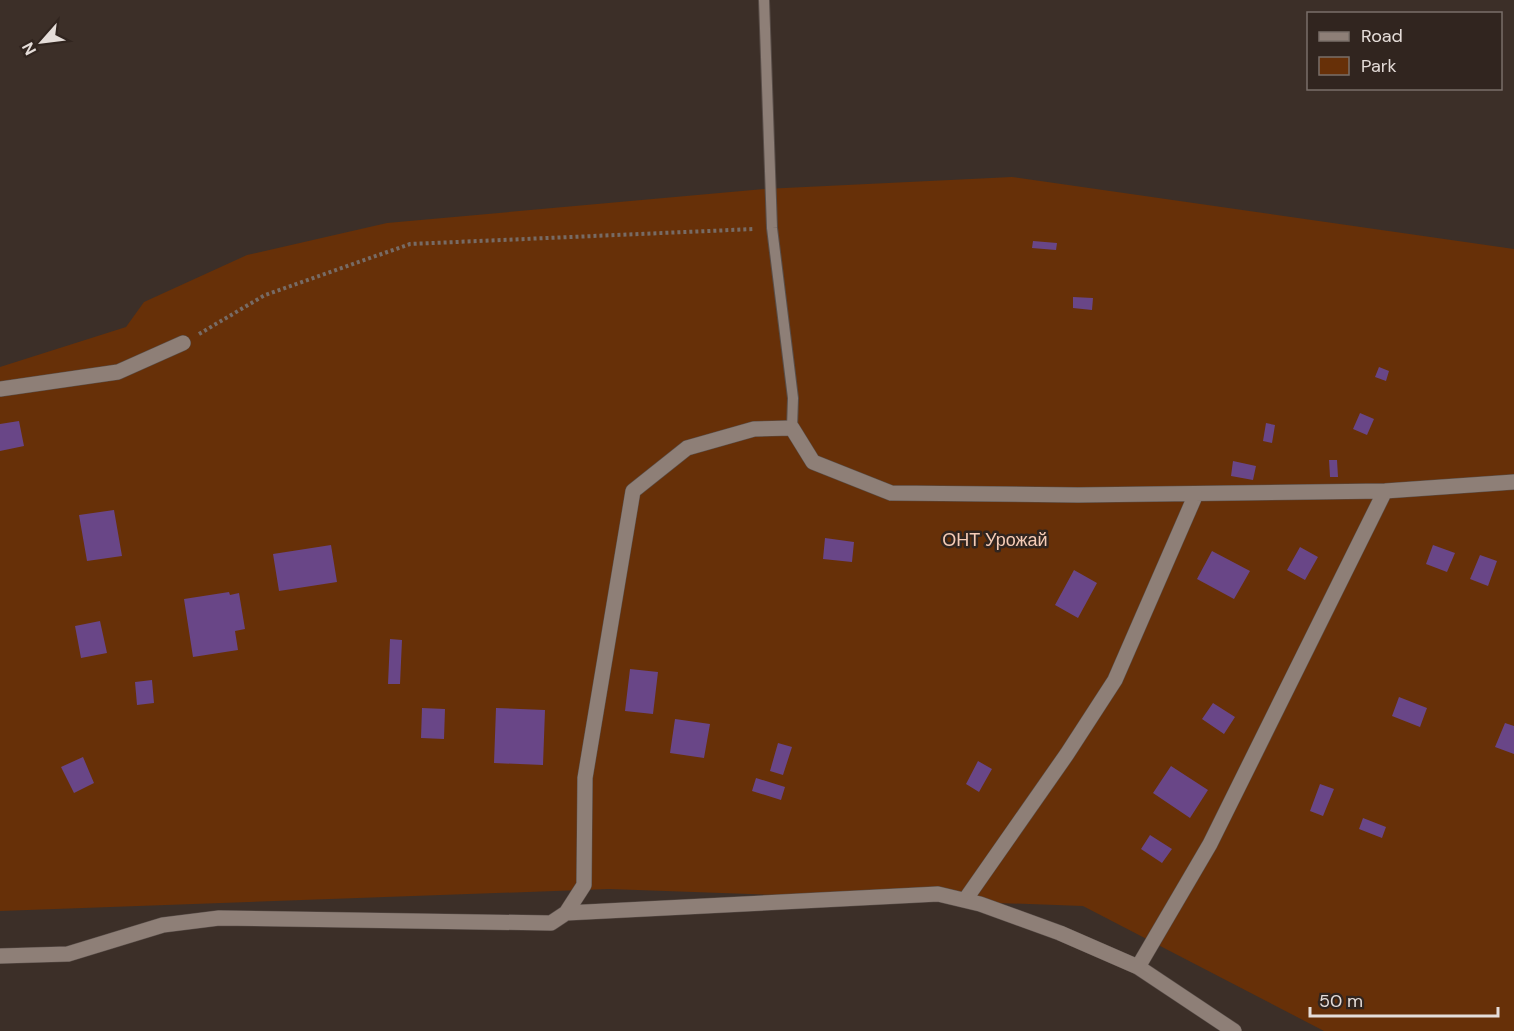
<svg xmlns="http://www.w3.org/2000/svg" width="1514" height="1031" font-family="'DM Sans',sans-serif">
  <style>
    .green { fill: #673008 }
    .building { fill: #694687 }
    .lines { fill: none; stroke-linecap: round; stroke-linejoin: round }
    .lane-casing { stroke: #594e49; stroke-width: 12 }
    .street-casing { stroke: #594e49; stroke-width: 16 }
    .path { stroke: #776b65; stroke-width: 4; stroke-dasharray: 3 3; stroke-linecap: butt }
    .lane { stroke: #8e7f77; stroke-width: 10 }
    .street { stroke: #8e7f77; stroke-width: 15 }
    .labels { text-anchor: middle; stroke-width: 5; stroke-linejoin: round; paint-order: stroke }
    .park-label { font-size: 18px; fill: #f6ccb6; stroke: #31251f }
  </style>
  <rect width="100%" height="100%" fill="#3c2f28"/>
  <path class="green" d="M1012 177 1514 249V1031H1324L1083 906 609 889 0 911V367L126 327 144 302 247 255 387 223 764 189Z"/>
  <path class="building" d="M1033 241 1057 243 1056 250 1032 248Z
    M1073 297 1093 298 1092 310 1073 308Z
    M1379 367 1389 371 1386 381 1375 377Z
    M1360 413 1374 419 1367 435 1353 429Z
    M19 421 24 446 0 451V424Z
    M1266 423 1275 425 1272 443 1263 441Z
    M1329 460H1337L1338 477H1330Z
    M1233 461 1256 466 1253 480 1231 476Z
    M114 510 122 556 87 561 79 515Z
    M825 538 854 542 852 562 823 559Z
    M331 545 337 582 279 591 273 554Z
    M1433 545 1455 553 1447 572 1426 564Z
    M1300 547 1318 557 1305 580 1287 570Z
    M1212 551 1250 571 1234 599 1197 579Z
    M1480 555 1497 561 1488 586 1470 579Z
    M1074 570 1097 583 1078 618 1055 605Z
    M229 592 230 595 239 593 245 629 235 631 238 650 193 657 184 599Z
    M100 621 107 653 81 658 75 626Z
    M390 639 402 640 400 684H388Z
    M630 669 658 672 653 714 625 711Z
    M152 680 154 703 137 705 135 682Z
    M1399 697 1427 708 1420 727 1392 716Z
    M1213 703 1235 717 1224 734 1202 719Z
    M422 708 445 709 444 739 421 738Z
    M496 708 545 710 543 765 494 763Z
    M675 719 710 724 704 758 670 753Z
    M1505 723 1514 726V754L1495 747Z
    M778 743 792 747 783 775 770 771Z
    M83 757 94 783 74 793 61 767Z
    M978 761 992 769 979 792 966 784Z
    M1171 766 1208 790 1190 818 1153 793Z
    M756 778 785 787 781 800 752 791Z
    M1320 784 1334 789 1323 816 1310 811Z
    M1363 818 1386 827 1382 838 1359 829Z
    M1150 835 1172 849 1162 863 1141 849Z"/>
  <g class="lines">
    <g class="lane-casing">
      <path id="lane" d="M764 0 772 228 793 398 792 428"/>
    </g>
    <g class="street-casing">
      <path id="street" d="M0 389 118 372 183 343
        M965 900 1067 754 1115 680 1196 494
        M566 913 584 885 585 778 633 491 687 448 754 429 792 428 813 462 891 493 1078 495 1385 491 1514 482
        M0 956 68 954 163 925 219 918 551 923 566 913 938 894 980 904 1060 933 1138 967 1234 1031
        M1138 967 1210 844 1385 491"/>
    </g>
    <path class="path" d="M199 334 265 295 410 244 754 229"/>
    <use href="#lane" class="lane"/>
    <use href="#street" class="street"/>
  </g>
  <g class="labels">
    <g class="park-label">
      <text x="995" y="546">ОНТ Урожай</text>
    </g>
  </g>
  <rect x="1307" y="12" width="195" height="78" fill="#31251f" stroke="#796f69" stroke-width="1.5"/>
  <rect x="1319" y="32" width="30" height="9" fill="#8e7f77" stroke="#796f69" stroke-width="1.5"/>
  <text x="1361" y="42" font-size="18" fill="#e5ddd9">Road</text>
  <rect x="1319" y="57" width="30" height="18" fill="#673008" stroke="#796f69" stroke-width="1.5"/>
  <text x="1361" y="72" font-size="18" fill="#e5ddd9">Park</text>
  <g transform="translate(42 42) rotate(242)" stroke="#31251f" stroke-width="4.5" paint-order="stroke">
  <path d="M0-4.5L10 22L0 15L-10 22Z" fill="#e5ddd9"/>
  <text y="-9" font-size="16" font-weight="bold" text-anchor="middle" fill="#e5ddd9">N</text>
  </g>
  <path d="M1310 1007v9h188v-9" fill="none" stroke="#e5ddd9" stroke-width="3"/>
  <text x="1319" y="1007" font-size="18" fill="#e5ddd9" stroke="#31251f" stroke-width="4.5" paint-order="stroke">50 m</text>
</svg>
